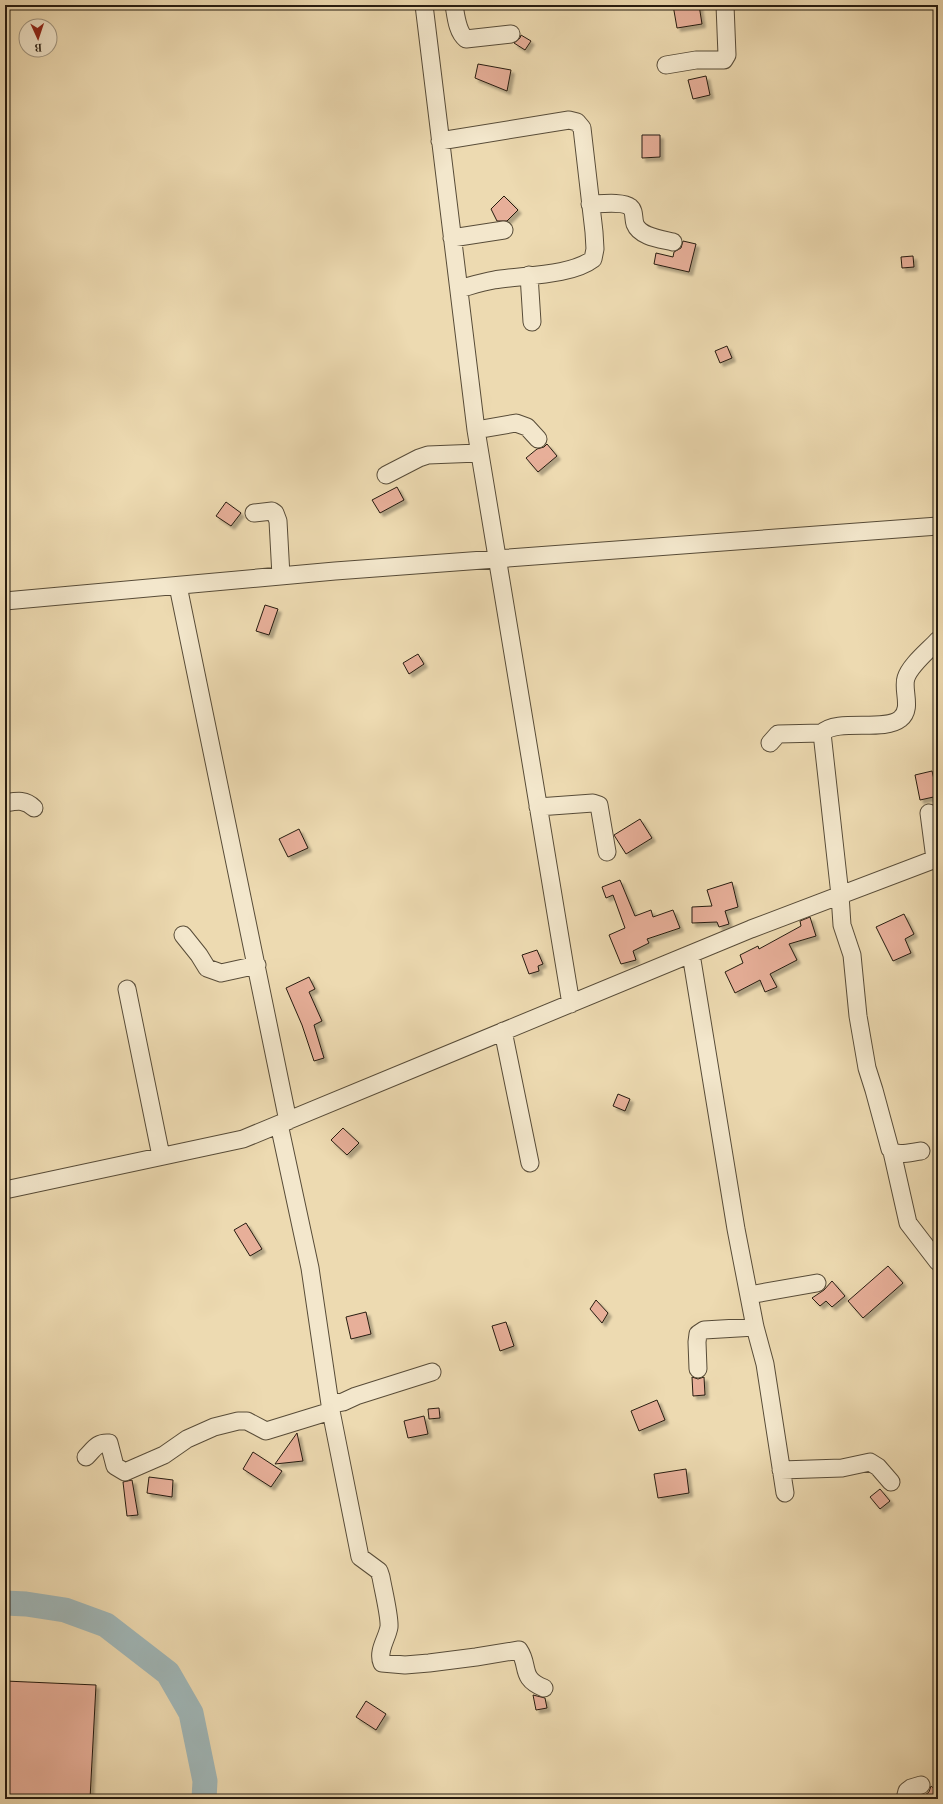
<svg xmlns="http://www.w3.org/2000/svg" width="943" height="1804" font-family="'Old Standard TT',serif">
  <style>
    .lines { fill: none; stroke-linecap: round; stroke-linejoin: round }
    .river { stroke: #a0b7b8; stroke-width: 25 }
    .building { fill: #e7af99; stroke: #271c10; filter: url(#shadow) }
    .street-casing { stroke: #584c38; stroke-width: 19 }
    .street { stroke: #f3e7cc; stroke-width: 17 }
  </style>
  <defs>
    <filter id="shadow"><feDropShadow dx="3.5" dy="3.5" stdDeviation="1" flood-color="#0004"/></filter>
  </defs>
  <rect width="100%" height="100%" fill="#eddab1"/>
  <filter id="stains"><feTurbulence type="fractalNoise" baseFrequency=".005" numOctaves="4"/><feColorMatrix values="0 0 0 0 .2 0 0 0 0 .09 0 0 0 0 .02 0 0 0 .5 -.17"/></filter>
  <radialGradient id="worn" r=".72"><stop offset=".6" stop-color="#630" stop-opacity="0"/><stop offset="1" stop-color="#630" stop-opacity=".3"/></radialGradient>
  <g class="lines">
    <path class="river" d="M5 1603 26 1604 65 1610 106 1625 168 1673 191 1713 205 1781 204 1799"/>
  </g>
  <path class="building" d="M673 5H699L702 24 677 28Z
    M521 35 531 41 525 50 514 43 520 38Z
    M478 64 511 70 507 91 475 78Z
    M706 76 710 95 693 99 688 80Z
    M642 135H660V157L642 158Z
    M504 196 518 210 507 221H497L491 209Z
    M683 241 696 244 689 272 654 264 656 253 673 257 674 252 681 248Z
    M913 256 914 267 902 268 901 257Z
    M727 346 732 358 720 363 715 351Z
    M547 444 557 456 538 472 526 458 537 449 544 447Z
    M397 487 404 500 380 513 372 500Z
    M226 502 241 513 231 526 216 516Z
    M265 605 278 609 269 635 256 631Z
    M418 654 424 664 409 674 403 663Z
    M932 771 938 796 920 800 915 775Z
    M640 819 652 838 626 854 614 835Z
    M299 829 308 848 288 857 279 839Z
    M620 880 635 916 651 910 653 917 673 910 680 928 647 939 649 943 633 951 636 960 621 964 609 935 625 928 613 895 606 898 602 887Z
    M732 882 738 907 725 911 729 924 719 927 717 922 692 923V907L712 906 707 890Z
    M904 914 914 934 905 939 911 953 893 961 876 927Z
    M810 917 816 936 789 944 797 960 770 974 777 987 765 992 760 980 735 993 725 972 743 963 740 955 758 946 759 949 801 926 800 921Z
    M537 950 543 964 538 966 539 971 529 974 522 955Z
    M309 977 315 989 309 992 322 1021 314 1025 324 1058 314 1061 302 1025 286 988Z
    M618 1094 630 1099 625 1111 613 1106Z
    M343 1128 359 1143 347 1155 331 1140Z
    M246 1223 262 1249 250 1256 234 1230Z
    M888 1266 903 1283 863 1318 848 1301Z
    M832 1281 845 1296 832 1307 826 1301 820 1306 812 1298 824 1290Z
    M596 1300 608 1313 602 1323 590 1309Z
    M366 1312 371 1334 351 1339 346 1317Z
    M506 1322 514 1346 500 1351 492 1326Z
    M692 1377 698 1379 704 1377 705 1395 693 1396Z
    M657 1400 665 1420 639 1431 631 1411Z
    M439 1408 440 1418 429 1419 428 1409Z
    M424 1416 428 1434 408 1438 404 1421Z
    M297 1433 303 1461 275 1464Z
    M253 1452 282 1471 271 1487 243 1469Z
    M686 1469 689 1493 658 1498 654 1474Z
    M149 1477 173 1480 172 1497 147 1493Z
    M132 1480 138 1515 127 1516 123 1482Z
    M880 1489 890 1501 880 1509 870 1497Z
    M5 1681 96 1685 90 1799H5Z
    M533 1695 545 1698 547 1708 536 1710Z
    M366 1701 386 1714 376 1730 356 1717Z
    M931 1786 938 1792V1799H920L929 1792Z"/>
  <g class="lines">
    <g class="street-casing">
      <path id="street" d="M424 5 476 430 571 1004
        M454 5C456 16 457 32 466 39L511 34
        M666 65 696 60H724L727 55 725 5
        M440 141 569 120 577 122 582 128 594 232 595 249 593 259C571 276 522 275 494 280 482 282 470 286 459 289
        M590 204C599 204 623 201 630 207 635 211 633 218 635 224 640 237 661 239 673 242
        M452 238 504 230
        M529 275 532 322
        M476 430 516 423 527 427 538 439
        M386 475 419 458 428 455 479 453
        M254 513 272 511 275 513 278 521 281 576
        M178 586 288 1121
        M5 601 335 571 938 526
        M770 743 778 734 822 733
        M5 803C17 801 25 799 34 808
        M538 807 593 803 599 805 607 852
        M929 813 935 859
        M183 935 199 955 207 968 221 973 257 965
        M691 954 736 1229 755 1327 765 1364 785 1493
        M127 989 161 1156
        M503 1031 530 1163
        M279 1124 310 1268 331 1411 360 1557 379 1571 381 1577C383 1589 390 1617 389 1627 387 1639 377 1651 382 1663L405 1665 429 1663 476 1657 519 1650C530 1666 519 1678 544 1688
        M921 1151C911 1152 896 1157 890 1149L874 1090 867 1068 858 1016 852 955 842 925 840 895 822 733C837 718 884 732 900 719 913 709 902 690 906 678 910 665 929 650 938 640
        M892 1152 908 1223 938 1262
        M5 1190 243 1139 751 929 938 858
        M749 1295 817 1283
        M698 1369 697 1342 698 1334 704 1330 755 1327
        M330 1401 338 1403 343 1402 356 1396 432 1372
        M86 1457C94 1449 97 1442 109 1443L115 1466 125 1472 164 1455 187 1439 214 1427 238 1421H247L266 1431 331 1411
        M781 1470 842 1468 870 1462 878 1467 891 1482
        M905 1799 907 1791 911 1788 921 1785"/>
    </g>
    <use href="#street" class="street"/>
  </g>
  <rect width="943" height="1804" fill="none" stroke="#eddab1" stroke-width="20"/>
  <rect x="6" y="6" width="931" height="1792" fill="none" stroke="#271c10" stroke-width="2"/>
  <rect x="10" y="10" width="923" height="1784" fill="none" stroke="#271c10"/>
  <g transform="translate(38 38) rotate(177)"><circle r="19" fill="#f3e7cc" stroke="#a19681"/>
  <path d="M0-3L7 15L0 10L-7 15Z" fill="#8f2418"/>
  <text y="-6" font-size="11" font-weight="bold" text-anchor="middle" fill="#271c10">B</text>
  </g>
  <rect width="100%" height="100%" filter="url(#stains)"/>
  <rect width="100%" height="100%" fill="url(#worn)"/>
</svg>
